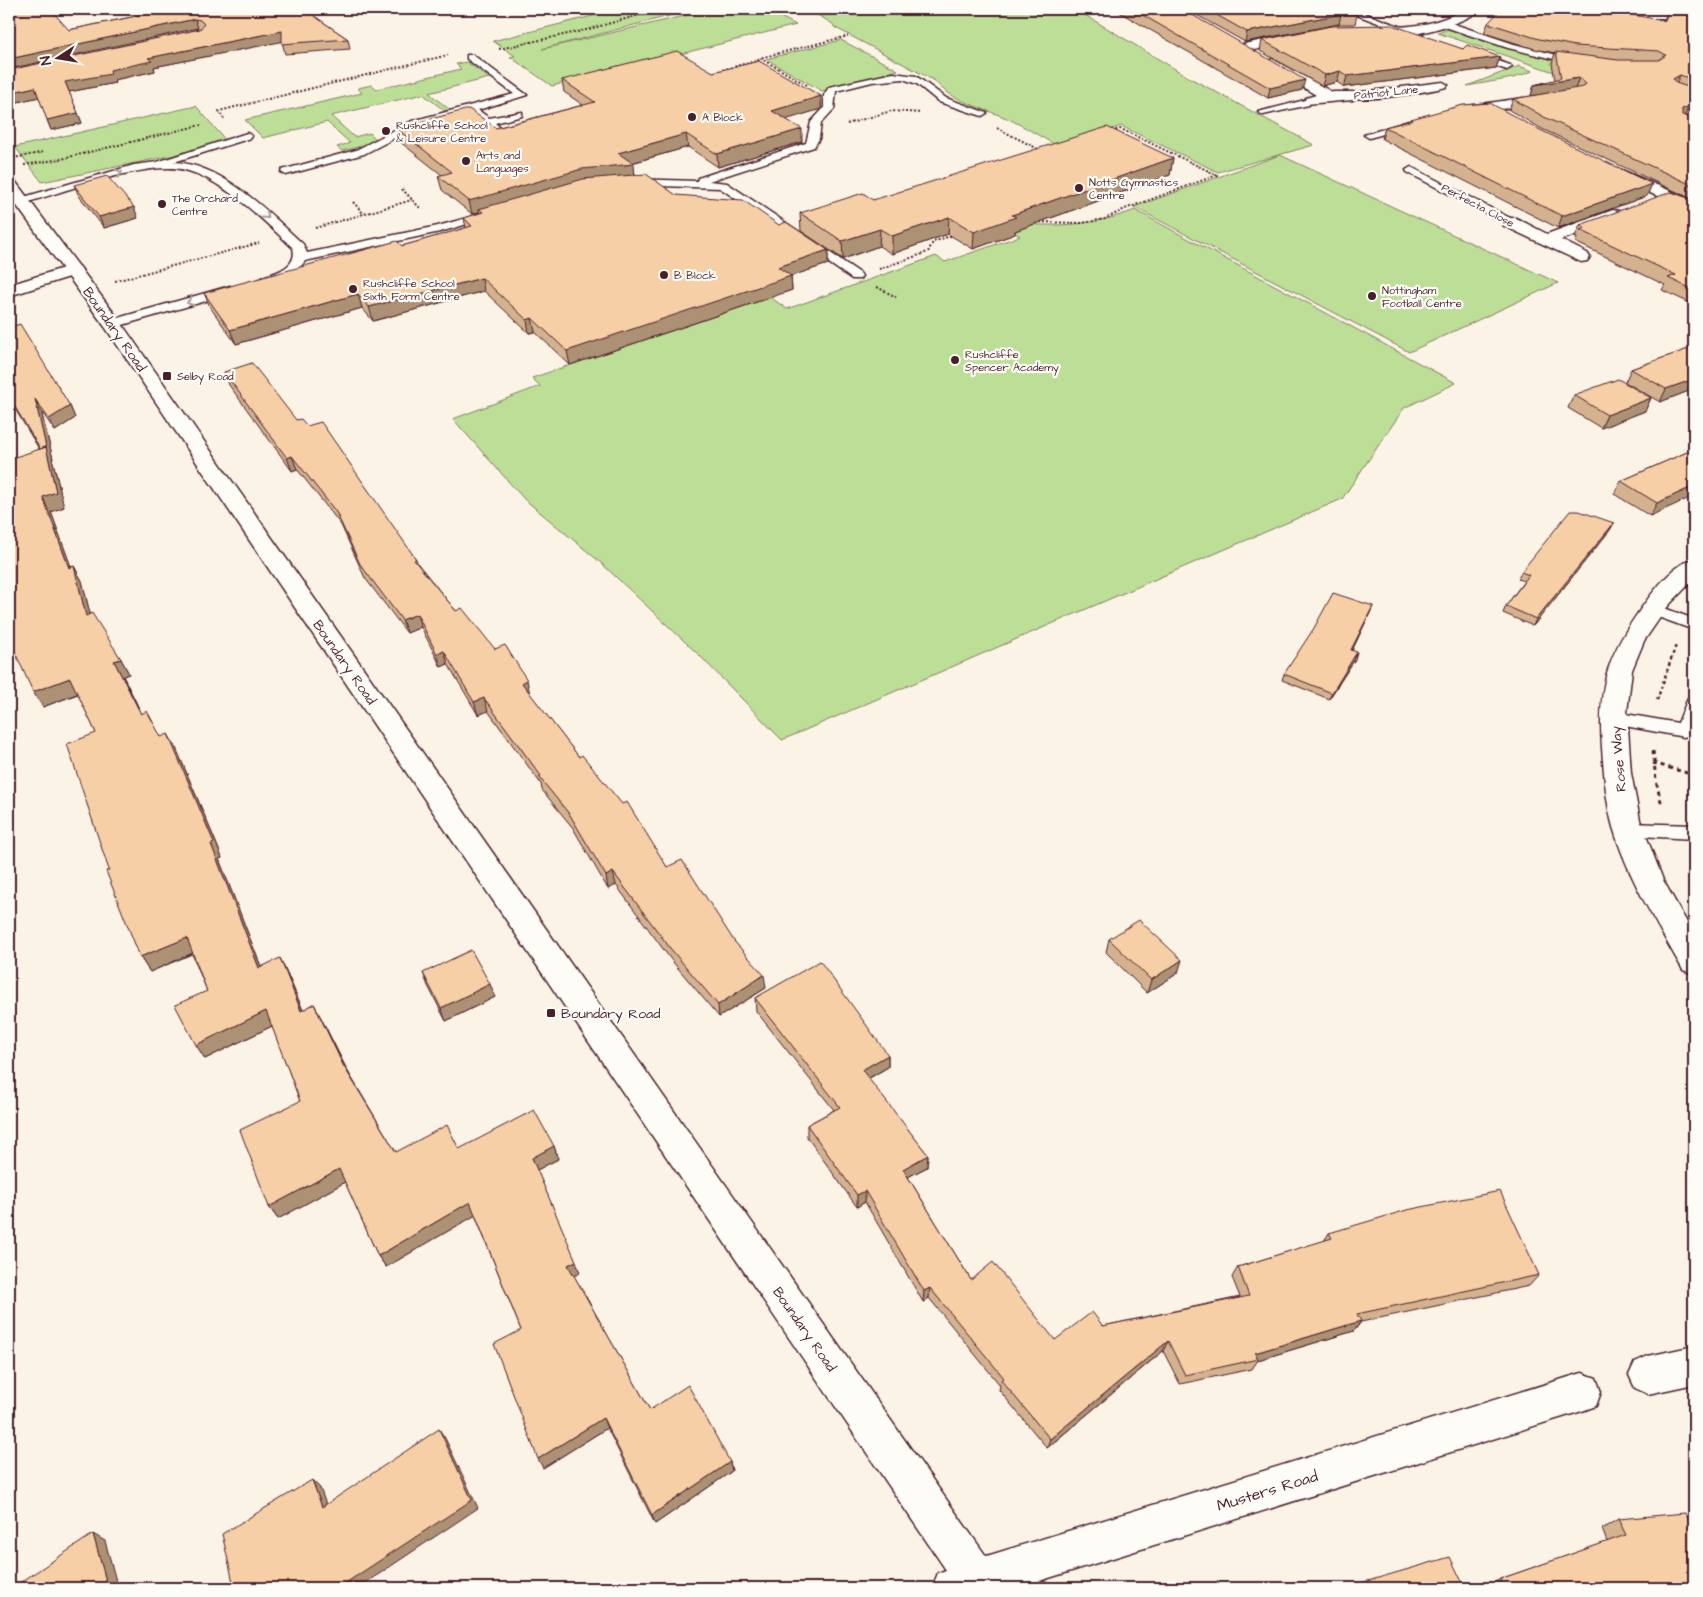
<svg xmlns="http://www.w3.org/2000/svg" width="1703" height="1597" font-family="'Architects Daughter',sans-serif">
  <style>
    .green { fill: #bcde97; stroke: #837e61 }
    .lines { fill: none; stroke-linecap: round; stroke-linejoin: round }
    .lane-casing { stroke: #4a1f2b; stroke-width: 3 }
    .street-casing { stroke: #4a1f2b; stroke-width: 3 }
    .secondary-casing { stroke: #4a1f2b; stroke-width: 3 }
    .path-far2 { stroke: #4a1f2b; stroke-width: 2; stroke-dasharray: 2 2; stroke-linecap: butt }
    .path-far1 { stroke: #4a1f2b; stroke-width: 2.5; stroke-dasharray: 3 3; stroke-linecap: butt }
    .path { stroke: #4a1f2b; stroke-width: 3; stroke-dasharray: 4 4; stroke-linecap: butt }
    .lane { fill: #fdfcf7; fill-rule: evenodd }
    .street { fill: #fdfcf7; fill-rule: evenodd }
    .secondary { fill: #fdfcf7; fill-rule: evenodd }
    .wall { fill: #d4b28f; stroke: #4a1f2b }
    .shaded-wall { fill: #ac9174; stroke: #4a1f2b }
    .building { fill: #f6cfa6; stroke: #4a1f2b }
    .oneway { stroke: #ac999b }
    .poi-dot { fill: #4a1f2b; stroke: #fdfcf7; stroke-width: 2 }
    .labels { text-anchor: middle; stroke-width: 4.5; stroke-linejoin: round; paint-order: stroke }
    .far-street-label { font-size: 11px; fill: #4a1f2b; stroke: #fdfcf7 }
    .far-poi-label { font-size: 11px; fill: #4a1f2b; stroke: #fdfcf7; text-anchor: start }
    .street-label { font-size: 14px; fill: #4a1f2b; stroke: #fdfcf7 }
    .poi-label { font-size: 14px; fill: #4a1f2b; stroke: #fdfcf7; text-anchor: start }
    .near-street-label { font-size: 16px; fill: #4a1f2b; stroke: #fdfcf7 }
  </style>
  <rect width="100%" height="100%" fill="#fcf3e7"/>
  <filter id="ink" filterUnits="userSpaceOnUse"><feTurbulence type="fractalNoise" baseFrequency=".02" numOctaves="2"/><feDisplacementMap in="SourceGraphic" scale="10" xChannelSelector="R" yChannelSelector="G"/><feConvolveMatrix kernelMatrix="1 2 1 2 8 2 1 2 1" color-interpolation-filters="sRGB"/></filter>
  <g filter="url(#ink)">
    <path class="green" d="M620 9H696L542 49 714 9H765L796 25 552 86 510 57 515 56 493 41Z
      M807 9H1075L1190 78 1314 145 1218 172 1121 126 1059 147C1043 138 1027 128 1011 120 987 109 950 101 935 81L834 27 833 24Z
      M1448 29 1557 61 1566 76 1438 33Z
      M841 40 898 70 822 91 766 59Z
      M467 62 489 78 429 93 450 110 445 111 423 94 331 116 354 137 370 133 376 139 362 146 342 151 337 147 350 143 327 122 263 138 245 120 362 93 358 88 372 85 377 89 461 69 456 64Z
      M1519 66 1533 71 1513 78 1467 86Z
      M196 106 229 144 42 182 15 147Z
      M1280 155 1558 283 1409 352 1134 207Z
      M1135 210 1456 383 1404 408 1342 499 782 740 700 656 600 562 524 499 453 419 540 386 532 378 770 297 787 309 936 256 945 262 1020 236 1013 232 1024 227V224C1064 227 1098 224 1135 210Z"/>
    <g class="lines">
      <g class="lane-casing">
        <path id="lane" d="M1341 9H1353L1423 35 1415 37Z
          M1442 22H1448L1514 44 1584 62 1579 65 1508 48 1442 26Z
          M1475 53 1510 65 1512 67 1507 70 1472 58 1470 56Z
          M467 55H473L527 95 478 110 489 118 522 112V116L495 123 502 129 501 131H493L468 112 420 125 364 154 286 175 281 172 282 170 356 150 412 121 514 94 467 59Z
          M893 73 916 76 946 98 987 113 982 116 939 102 917 84 903 79 872 82 836 91 834 109 821 123 819 139 814 147 709 181 727 183 860 273 862 276 860 279H852L720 188 631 185 625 182 631 179 697 181 698 178 806 143 811 122 824 108V95L829 87Z
          M1443 82 1448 85 1446 87C1431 91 1358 104 1348 96L1353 93Z
          M1305 100 1309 101V105L1263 115 1258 112Z
          M1409 121 1414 124 1413 126 1369 138 1364 135Z
          M247 133 252 136 251 138 174 162C224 165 268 212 303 244L307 253 438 226 488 212 494 215 492 217 440 232 305 261C297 273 277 286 262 283L260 280 262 277C276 273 298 267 293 248 264 221 224 180 185 170 148 160 64 192 25 203H17L15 201 17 199 134 165 157 162Z
          M1411 167 1514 220 1516 222 1510 225 1506 224 1407 172 1406 170Z
          M230 286 236 290 234 293 112 328 106 324 107 321Z
          M1653 604 1694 619V630L1647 613 1645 609 1647 605Z
          M1694 696V727L1690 735 1684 737 1614 724 1608 722 1605 718 1608 714 1614 712 1678 723 1688 698Z
          M1628 823 1694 825V839L1621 835 1618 830 1621 825Z"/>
      </g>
      <g class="street-casing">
        <path id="street" d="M1464 9H1480C1466 26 1379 47 1365 31L1372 27C1405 28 1436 26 1464 9Z
          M1576 9 1694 10V18H1630L1583 13Z
          M1297 33 1304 37 1302 40 1244 52 1237 48 1239 45Z
          M1272 59 1332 92H1353L1360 96 1353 100 1306 104 1304 101 1306 98 1316 95 1267 66 1265 63Z
          M1523 98 1530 102 1528 105 1461 115 1454 111 1461 107Z
          M1617 168 1694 201V212L1611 176 1609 173Z
          M1613 210 1619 211 1621 215 1619 219 1561 240 1587 253 1590 257 1587 261 1581 262 1504 226 1502 222 1504 218H1516L1547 234Z
          M73 265 79 266 82 270 79 274 9 296V285Z
          M1694 559V579L1668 606 1644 641 1632 670 1627 712 1631 773 1640 820 1663 880 1694 935V974L1683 970C1657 924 1628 878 1613 827 1606 802 1604 775 1602 748 1598 689 1605 659 1640 610 1652 593 1673 564 1694 559Z
          M1694 1346V1384L1648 1394 1635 1388 1629 1375 1635 1362 1648 1356Z
          M1582 1373 1596 1378 1601 1392 1596 1406 1582 1411 1017 1588H959L956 1580 962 1565 977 1559Z"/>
      </g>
      <g class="secondary-casing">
        <path id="secondary" d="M9 179 15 181 119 320 998 1573 1004 1588H932L938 1573 946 1570 105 327 9 195Z"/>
      </g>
      <path class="path-far2" d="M499 49 586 30 661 9
        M711 73 762 59
        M807 85 760 58 848 36
        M224 119 219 111 448 55
        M847 124 891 111 921 113
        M997 128 1040 150
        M9 159 44 152
        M24 165 61 159 201 125
        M402 189 421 209
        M353 202 364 214
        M1036 222 1082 223 1105 219 1125 209 1217 175 1121 129 1112 131
        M315 228 412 200
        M879 269 928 252 933 242 953 235
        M115 281 259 243
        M877 287 896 297"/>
      <path class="path-far1" d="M1657 700 1676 645"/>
      <path class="path" d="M1653 751 1656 781 1662 806
        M1653 763 1694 775"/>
      <use href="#lane" class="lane"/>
      <use href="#street" class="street"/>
      <use href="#secondary" class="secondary"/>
    </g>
    <path class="wall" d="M149 9H304L348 39 350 49 285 54 282 41 154 67 155 71 114 80 115 83 69 92 82 123 51 130 39 97 9 104V70L201 29 69 30 151 13Z
      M1114 9H1182L1302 90 1268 98Z
      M1186 9H1343L1357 14 1355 24H1339L1245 42Z
      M1694 9V305L1662 290 1665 285 1575 242 1577 238 1575 237 1580 225 1692 199 1540 128 1509 110 1513 99 1531 96 1534 85 1555 80 1552 63 1555 53 1535 49 1484 33 1488 23 1664 20 1668 10Z
      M1262 40 1463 49 1500 57 1496 68 1344 87 1337 82 1322 86 1260 51Z
      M713 72 821 96V109L786 119 802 142 718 167 688 147 632 163 635 174 676 195 779 225 828 250V264L791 276 792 290 570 365 535 332 529 333 484 291 373 321 362 308 236 344 210 307 204 293 402 246 466 228 464 218 480 213 479 212 472 214 442 190 438 176 442 175 399 141 396 128H496L583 105 564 92 562 80Z
      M1411 119 1647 196 1558 228 1382 139 1385 127 1410 120Z
      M1173 158 1170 175 1015 231V234L973 249 948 234 892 254 879 246 843 259 801 231 800 213 873 200Z
      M74 185 138 218 104 228 79 196Z
      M9 323 70 406 75 418 55 431 41 411 53 459H52L53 462 64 507 51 512 71 567 74 566 82 581 90 614 121 659 129 674 123 676 142 714 161 737 176 748 217 845 222 858 219 859 261 967 287 973 303 1010 314 1004 347 1070 396 1152 459 1149 554 1146 558 1159 537 1170 580 1273 574 1276 650 1410 730 1462 732 1471 655 1524 607 1428 543 1468 521 1330 475 1215 386 1267 378 1256 345 1182 278 1219 269 1207 300 1101 272 1026 205 1059 207 991 192 954 150 972 140 957 109 870 96 733 78 694 43 707 33 692 14 624 39 449 9 399Z
      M1694 344V389L1660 402 1625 382 1631 369 1689 349 1691 345Z
      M224 372 296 420 416 559 418 564 456 611 530 694 579 757 667 867 734 941 766 988 719 1017 672 961 616 885 608 889 573 828 542 790 541 784 488 711 478 715 448 664 441 667 421 627 407 633 365 578 341 525 297 469 292 471 229 385Z
      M1574 395 1651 398 1645 411 1601 428 1568 408Z
      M1694 449 1650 516 1614 494 1621 481Z
      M1614 523 1610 530 1533 626 1503 613 1506 606 1524 581 1518 579 1521 572Z
      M1373 606 1370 613 1352 650 1355 659 1329 699 1282 680 1284 674Z
      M1109 939 1178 973 1147 993 1106 952Z
      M423 973 495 997 446 1021 428 986Z
      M755 998 888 1055V1067L868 1079 928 1155 927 1167 908 1177 971 1280 1055 1340 1103 1326 1240 1297 1232 1277 1238 1267 1324 1241 1329 1233 1539 1275 1529 1286 1361 1322 1354 1331 1258 1360 1252 1369 1180 1384 1163 1351 1047 1448 999 1390 1000 1385 929 1298 923 1302 865 1202 857 1207 807 1137V1125L834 1110 756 1011Z
      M1618 1519 1694 1588H1486L1500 1579 1607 1542 1602 1529Z"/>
    <path class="shaded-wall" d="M1341 14 1339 24 1245 42 1247 32Z
      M195 19 198 28 9 69V59Z
      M282 31 285 41 154 67 155 71 114 80 115 83 69 92 65 82 110 70 148 58Z
      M1500 57 1496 68 1344 87 1347 76Z
      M1340 71 1337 82 1322 86 1325 75Z
      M1680 75 1676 85 1673 79Z
      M1579 78 1575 89 1531 96 1534 85Z
      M1305 80 1302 90 1268 98 1270 88Z
      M35 87 39 97 9 104V93Z
      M821 96V109L772 124V111Z
      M1688 107 1684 118 1678 120 1682 109Z
      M78 113 82 123 51 130 47 120Z
      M802 129V142L718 167 717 154Z
      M686 134 688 147 624 165 634 164 635 178 479 209V212L472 214 469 201 618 153Z
      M1173 158 1170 175 1015 231V234L973 249 974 232 1012 215Z
      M1652 184 1647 196 1558 228 1562 216Z
      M134 207 138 218 104 228 99 217Z
      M949 217 948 234 892 254V236Z
      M880 229 879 246 843 259 842 241Z
      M828 250V264L791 276 792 290 570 365 567 351 778 267Z
      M482 278 484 291 373 321 369 307Z
      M358 294 362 308 236 344 230 330Z
      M532 318 535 332 529 333 527 320Z
      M1694 379V389L1660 402 1666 389Z
      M1651 398 1645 411 1601 428 1607 415Z
      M35 399 41 411 53 459H52L53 462 64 507 51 512 77 583 69 568 43 497 56 492Z
      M70 406 75 418 55 431 49 419Z
      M292 456 297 469 292 471 287 458Z
      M1694 486V496L1650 516 1657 503Z
      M1614 523 1610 530 1533 626 1536 619Z
      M74 566 82 581 94 630 86 616Z
      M1373 606 1370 613 1349 657 1351 650Z
      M417 614 421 627 407 633 402 620Z
      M444 651 448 664 441 667 437 654Z
      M1357 652 1355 659 1329 699 1332 693Z
      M121 659 129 674 123 676 149 729 114 661Z
      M70 678 79 693 43 707 33 692Z
      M527 680 530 694 522 683Z
      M484 698 488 711 478 715 474 702Z
      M168 734 176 748 217 845 222 858 219 859 267 982 259 968Z
      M613 872 616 885 608 889 606 876Z
      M187 938 195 952 150 972 140 957Z
      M280 958 287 973 309 1025 301 1011Z
      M1182 960 1178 973 1147 993 1151 980Z
      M764 975 766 988 719 1017 718 1005Z
      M490 984 495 997 446 1021 441 1008Z
      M314 1004 351 1078 343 1065Z
      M266 1011 274 1025 205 1059 196 1045Z
      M888 1055V1067L862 1082V1070Z
      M554 1146 558 1159 537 1170 532 1158Z
      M928 1155 927 1167 902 1180 903 1169Z
      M339 1169 347 1181 278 1219 269 1207Z
      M865 1191V1202L857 1207V1195Z
      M470 1202 476 1215 386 1267 378 1256Z
      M576 1261 580 1273 572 1277 568 1265Z
      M930 1288 929 1298 923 1302 924 1291Z
      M1361 1321 1354 1331 1258 1360V1359L1255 1353Z
      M1168 1341 1163 1351 1047 1448 1050 1439Z
      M603 1418 607 1428 543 1468 538 1459Z
      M439 1429 445 1438 478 1508 358 1588H338Z
      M730 1462 732 1471 655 1524 652 1515Z
      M312 1480 320 1488 330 1515 322 1507Z
      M93 1534 105 1541 118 1588H108Z"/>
    <path class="building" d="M9 9H50L69 30 156 12 151 9H304L348 39 282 44V31L148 58 152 61 110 70 111 74 65 82 78 113 47 120 35 87 9 93V70L200 29 204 24 200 20 195 19 9 59Z
      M1132 9H1182L1305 80 1270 88Z
      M1206 9H1343L1357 14H1341L1247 32Z
      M1501 9H1603L1665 21 1668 10 1694 9V80L1680 75 1673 79 1676 83 1694 89V110L1688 107 1682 109V115L1694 119V186L1544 117 1513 99 1583 87 1586 84 1579 78 1534 85 1561 78 1556 52 1618 60H1659L1666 55 1659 51 1575 46 1539 39 1488 23Z
      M1392 25 1463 49 1467 45 1500 57 1347 76 1340 71 1325 75 1262 40 1331 26Z
      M677 51 713 72 759 61 821 96 772 111 802 129 717 154 686 134 618 153 634 164 582 169 469 201 438 176 452 172 396 128 469 109 496 128 595 102 562 80Z
      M1490 103 1532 126 1652 184 1562 216 1385 127 1413 120 1411 119 1463 105Z
      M1107 127 1173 158 1012 215 1016 217 974 232 949 217 892 236 880 229 842 241 800 213 863 193 873 200Z
      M646 174 676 195 743 200 779 225 786 222 828 250 778 267 791 276 567 351 532 318 527 320 482 278 369 307 358 294 230 330 204 293 397 241 402 246 472 226 464 218 483 212 479 209 583 179Z
      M107 176 134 207 99 217 74 185Z
      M1671 192 1694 200V290L1668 278 1676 275 1580 230 1585 228 1580 225Z
      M9 323 11 327 20 324 70 406 49 419 35 399 46 447 40 449 9 397Z
      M1694 347V379L1666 389 1631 369Z
      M252 363 296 420 301 419 307 426 321 422 416 559 414 560 456 611 462 608 495 649 505 645 527 680 522 683 579 757 582 755 622 804 627 802 667 867 682 860 734 941 764 975 718 1005 670 948 613 872 606 876 570 815 539 777 541 776 484 698 474 702 444 651 437 654 417 614 402 620 360 564 336 512 292 456 287 458 224 372Z
      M1618 379 1651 398 1607 415 1574 395Z
      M46 447 56 492 43 497 69 568 74 566 86 616 92 613 121 659 114 661 141 714 147 711 161 737 168 734 209 831 214 843 211 844 259 968 280 958 301 1011 314 1004 343 1065 396 1152 447 1125 459 1149 534 1110 554 1146 532 1158 576 1261 568 1265 650 1410 688 1385 730 1462 652 1515 603 1418 538 1459 494 1344 521 1330 470 1202 378 1256 339 1169 269 1207 240 1130 300 1101 266 1011 196 1045 175 1005 207 991 187 938 140 957 106 871 109 870 67 744 96 733 70 678 33 692 9 639V627L14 624 9 586V459Z
      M1694 449V486L1657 503 1621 481Z
      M1570 511H1579L1614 523 1536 619 1506 606 1529 575 1521 572Z
      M1333 593 1373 606 1351 650 1357 652 1332 693 1284 674 1314 628Z
      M1139 920 1182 960 1151 980 1109 939Z
      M471 950 490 984 441 1008 423 973Z
      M820 961 888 1055 862 1070 928 1155 903 1169 971 1280 993 1262 1055 1340 1092 1312 1103 1326 1249 1296 1238 1267 1332 1238 1329 1233 1407 1210 1500 1191 1539 1275 1357 1314 1361 1321 1255 1353 1258 1359 1185 1375 1168 1341 1050 1439 1001 1380 1004 1378 930 1288 924 1291 865 1191 857 1195 807 1125 840 1107 755 998Z
      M439 1429 472 1500 338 1588H218L233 1582 222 1534 312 1480 322 1507Z
      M1685 1513 1694 1530V1588H1504L1500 1579 1626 1535 1618 1519Z
      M93 1534 108 1588H12Z
      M1450 1557 1465 1588H1350L1354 1585Z"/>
    <defs><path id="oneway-chevron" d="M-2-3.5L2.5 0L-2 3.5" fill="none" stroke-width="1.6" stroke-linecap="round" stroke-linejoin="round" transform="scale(1.25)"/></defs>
    <g class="oneway">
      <use href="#oneway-chevron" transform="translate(119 173) rotate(-16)"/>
      <use href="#oneway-chevron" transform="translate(266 216) rotate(42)"/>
      <use href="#oneway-chevron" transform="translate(190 302) rotate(164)"/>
    </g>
  </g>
  <g class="poi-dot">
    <circle cx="692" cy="117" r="5"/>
    <circle cx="386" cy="131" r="5"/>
    <circle cx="466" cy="161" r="5"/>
    <circle cx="1079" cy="188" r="5"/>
    <circle cx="162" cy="204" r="5"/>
    <circle cx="664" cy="275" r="5"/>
    <circle cx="353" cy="289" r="5"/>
    <circle cx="1372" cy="296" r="5"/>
    <circle cx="955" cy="360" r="5"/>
    <rect x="162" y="371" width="10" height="10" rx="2.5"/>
    <rect x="546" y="1008" width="10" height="10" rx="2.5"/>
  </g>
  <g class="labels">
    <g class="far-street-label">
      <text transform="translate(1386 92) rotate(-6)" y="4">Patriot Lane</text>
      <text transform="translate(1478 205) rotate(28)" y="4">Perfecta Close</text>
    </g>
    <g class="far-poi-label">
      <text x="702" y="121">A Block</text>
      <text x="396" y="129">Rushcliffe School<tspan x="396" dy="13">&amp; Leisure Centre</tspan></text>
      <text x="476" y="159">Arts and<tspan x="476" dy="13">Languages</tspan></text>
      <text x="1089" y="186">Notts Gymnastics<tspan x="1089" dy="13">Centre</tspan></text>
      <text x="172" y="202">The Orchard<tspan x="172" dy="13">Centre</tspan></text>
      <text x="674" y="279">B Block</text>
      <text x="363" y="287">Rushcliffe School<tspan x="363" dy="13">Sixth Form Centre</tspan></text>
      <text x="1382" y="294">Nottingham<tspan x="1382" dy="13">Football Centre</tspan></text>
      <text x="965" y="358">Rushcliffe<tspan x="965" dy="13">Spencer Academy</tspan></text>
      <text x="177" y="380">Selby Road</text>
    </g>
    <g class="street-label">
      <text transform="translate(115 329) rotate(55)" y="5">Boundary Road</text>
      <text transform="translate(345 662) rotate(55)" y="5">Boundary Road</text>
      <text transform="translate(1618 759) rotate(-95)" y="5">Rose Way</text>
      <text transform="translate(805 1329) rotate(55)" y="5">Boundary Road</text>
    </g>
    <g class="poi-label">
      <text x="561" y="1018">Boundary Road</text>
    </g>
    <g class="near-street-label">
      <text transform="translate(1267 1490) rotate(-17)" y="6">Musters Road</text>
    </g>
  </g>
  <rect width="1703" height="1597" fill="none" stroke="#fdfcf7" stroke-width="30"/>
  <rect x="15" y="15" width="1673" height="1567" fill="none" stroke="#4a1f2b" stroke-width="2" filter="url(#ink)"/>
  <g transform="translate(58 58) rotate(258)" stroke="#fdfcf7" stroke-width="4" paint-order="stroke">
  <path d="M0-4L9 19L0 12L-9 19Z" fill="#4a1f2b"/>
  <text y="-8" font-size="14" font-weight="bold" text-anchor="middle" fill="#4a1f2b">N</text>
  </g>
</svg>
